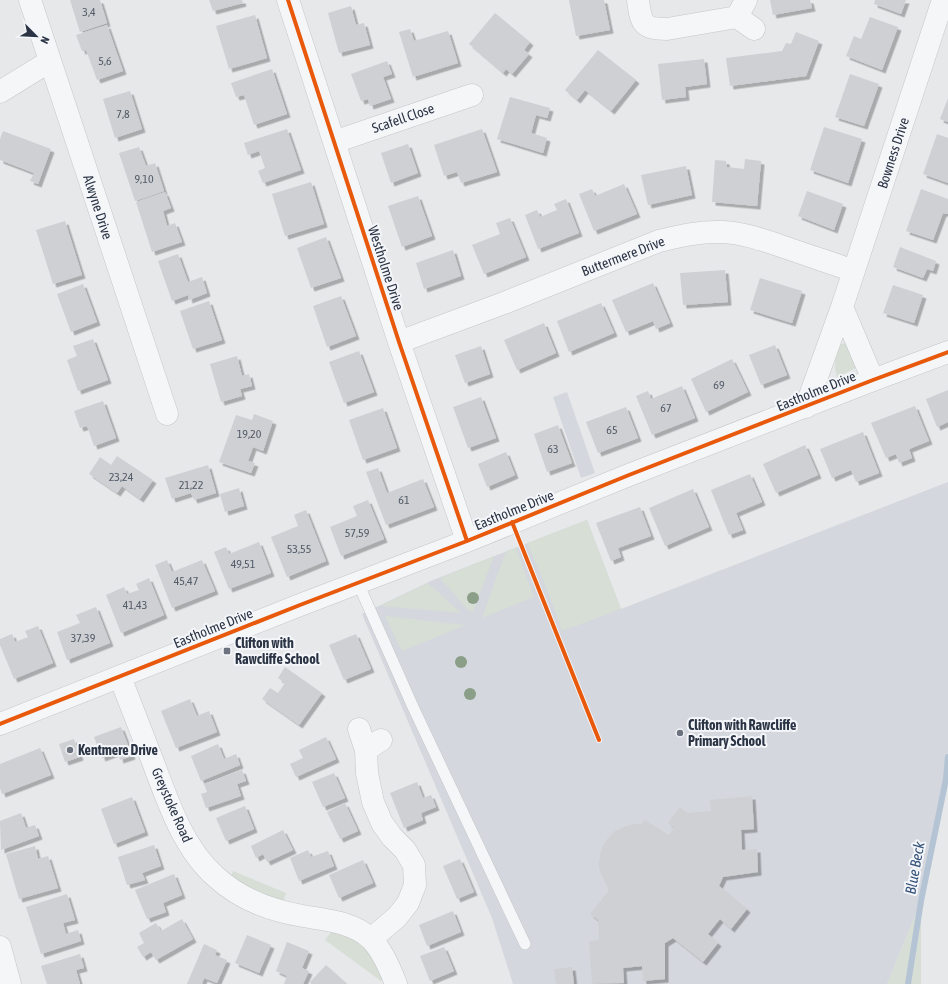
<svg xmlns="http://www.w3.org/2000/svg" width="948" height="984" font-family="'Asap Condensed',sans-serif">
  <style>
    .built { fill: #d4d7dd }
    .green { fill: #d6ded6 }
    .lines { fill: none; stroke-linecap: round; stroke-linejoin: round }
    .stream { stroke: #b4c4d5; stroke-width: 6 }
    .building { fill: #ced0d3; filter: url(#shadow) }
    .lane-casing { stroke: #c4c6c8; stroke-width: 12 }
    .street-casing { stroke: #c4c6c8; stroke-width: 23 }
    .lane { stroke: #f5f6f7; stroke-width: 11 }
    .street { stroke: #f5f6f7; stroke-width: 22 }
    .cycleway-casing { stroke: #f4f6f9; stroke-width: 6 }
    .cycleway { stroke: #e8590c; stroke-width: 4 }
    .tree { fill: #8a9e88 }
    .poi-dot { fill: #6c737f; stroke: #f4f6f9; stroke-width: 1.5 }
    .labels { text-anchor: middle; stroke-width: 4; stroke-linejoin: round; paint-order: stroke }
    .number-label { font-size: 12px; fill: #545c69 }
    .street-label { font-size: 14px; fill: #2b3445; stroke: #f4f6f9 }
    .poi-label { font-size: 14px; font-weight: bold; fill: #2b3445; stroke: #f4f6f9; text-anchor: start }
    .water-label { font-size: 15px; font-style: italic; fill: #34527a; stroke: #f4f6f9 }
  </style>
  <defs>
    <filter id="shadow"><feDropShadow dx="3.5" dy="3.5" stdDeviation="0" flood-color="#0004"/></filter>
  </defs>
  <rect width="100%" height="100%" fill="#e6e8ea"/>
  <path class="built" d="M567 392 595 473 581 478 553 397Z
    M948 482V757L946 779 921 901 887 984H513L492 918 362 614 433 580 587 520 621 609Z"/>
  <path class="green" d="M847 343 856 368 837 377C833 363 836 357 841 344Z
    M587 520 621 609 562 631 548 592 527 543Z
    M516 548 534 597 482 618 506 551Z
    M494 556 473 612 468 610 440 578Z
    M428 583 461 613 380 606Z
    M385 616 466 625 402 651Z
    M233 871 286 893 283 903C264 897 247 887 231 876Z
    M921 901V984H887Z
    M333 930 362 942 386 979 381 981 325 940Z"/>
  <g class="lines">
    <path class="stream" d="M908 984 921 901 946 779 948 757"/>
  </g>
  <path class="building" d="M70 0H100L107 23 80 32Z
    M209 0H242L243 3 213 11Z
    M569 0H604L610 30 576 36Z
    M770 0H810L812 8 773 15Z
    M875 0H906L901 14 874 4Z
    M351 6 356 25 364 23 370 45 339 53 328 13Z
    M495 13 530 42 524 50 529 54 512 74 506 69 503 73 469 44Z
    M255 15 267 58 229 69 216 26Z
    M870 17 898 27 882 70 846 56 854 36 861 39Z
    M107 25 123 71 97 80 86 50 82 51 76 35Z
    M410 29 414 41 448 31 458 63 413 77 399 32Z
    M796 32 819 41 806 76 730 86 726 58 782 51 786 43 791 44Z
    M598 50 636 80 611 111 585 90 577 100 565 90Z
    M704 59 707 84 685 87 686 97 662 100 658 64Z
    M387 61 392 74 383 77 391 99 370 106 368 99 361 101 351 74Z
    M272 69 287 114 254 125 244 95 236 97 231 83Z
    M850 74 879 84 864 126 835 117Z
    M130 91 142 129 115 138 103 99Z
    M510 97 550 108 547 118 536 115 531 133 547 138 543 153 497 139Z
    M948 98V122L940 119Z
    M824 127 862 139 848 183 810 170Z
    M287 129 301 170 263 183 258 171 265 168 259 151 248 155 244 143Z
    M482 129 497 172 461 183 457 172 444 176 434 145Z
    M3 131 51 149 38 184 30 181 34 173 0 160V139Z
    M937 134 948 138V183L923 174Z
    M408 144 418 173 391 183 381 153Z
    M139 147 146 166 155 163 164 191 135 201 119 153Z
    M745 159 761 161 757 206 712 202 715 160 726 161 727 167 744 169Z
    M686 166 692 195 648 205 641 175Z
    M311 182 324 224 285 236 272 194Z
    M624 184 637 214 594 231 579 194 592 189 595 196Z
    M921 189 948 199V214L943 213 933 240 906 231Z
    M807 191 843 204 834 230 798 216Z
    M165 192 171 208 163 211 167 226 175 223 182 242 152 252 136 202Z
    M418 196 432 236 402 247 388 206Z
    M566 199 579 233 538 249 525 215 537 210 540 217 557 210 554 204Z
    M510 218 526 257 484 274 472 245 500 234 496 223Z
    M65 221 82 275 53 284 36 230Z
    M326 237 341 278 311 288 297 248Z
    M900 247 936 261 933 271 927 269 923 278 893 267Z
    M453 250 461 276 424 289 416 263Z
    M178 254 188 282 202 277 207 293 189 300 188 295 172 301 158 261Z
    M725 270 728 302 683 305 680 273Z
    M760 278 802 291 792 323 750 310Z
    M653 283 670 323 656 329 653 321 626 332 612 300Z
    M83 284 97 322 71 332 57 294Z
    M893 285 923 295 914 323 883 313Z
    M341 296 356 336 327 347 313 306Z
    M209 301 222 340 193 349 180 311Z
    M601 303 614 333 569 352 557 321Z
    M544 323 556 353 517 370 504 340Z
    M93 339 108 380 78 391 67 360 77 356 73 346Z
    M775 345 787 375 761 385 749 355Z
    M481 346 490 374 465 383 455 355Z
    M359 351 374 392 344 403 329 362Z
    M237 356 242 376 249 374 252 386 240 389 242 396 221 402 210 364Z
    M732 359 748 392 706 412 691 379Z
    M682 386 695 418 652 435 636 396 648 391 651 399Z
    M948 390V422L937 427 926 399Z
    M481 397 496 438 468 448 453 407Z
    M103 401 116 438 94 446 87 426 80 428 74 411Z
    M915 406 929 441 909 449 912 458 899 463 896 454 886 458 871 423Z
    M626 407 638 438 598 453 586 422Z
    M383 408 397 448 363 460 349 420Z
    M254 414 273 421 263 451 253 447 248 461 255 463 251 473 219 462 236 415 252 420Z
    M558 425 572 463 547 472 534 434Z
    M863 432 879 473 856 482 851 470 832 478 820 449Z
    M805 445 818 475 776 493 763 464Z
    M506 452 515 475 487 487 478 464Z
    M117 456 153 480 140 499 122 486 117 493 89 474 100 457 111 465Z
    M208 465 216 493 194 500 191 493 172 499 165 478Z
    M378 468 387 493 423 479 434 507 386 525 366 472Z
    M750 474 762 502 736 513 743 530 729 535 711 490Z
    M239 488 244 506 225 512 220 494Z
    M693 489 709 527 665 546 649 508Z
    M368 500 384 539 341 556 330 527 357 516 353 506Z
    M640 507 651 536 618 548 621 557 611 561 596 523Z
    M306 510 326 561 287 577 271 537 298 526 294 515Z
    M259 542 271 573 229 589 214 552 226 547 229 554Z
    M167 560 172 572 202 560 215 591 172 608 155 565Z
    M149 578 164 615 121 633 106 595 124 587 127 594 139 590 136 584Z
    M96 607 110 643 67 660 57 632 80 623 76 615Z
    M38 626 53 663 14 679 0 645V639L12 634 15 642 28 637 25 631Z
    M356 634 371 669 344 680 329 645Z
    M285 667 322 693 299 725 262 699 270 688 278 693 285 683 278 678Z
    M190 699 197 716 209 711 217 732 176 748 161 711Z
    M121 727 132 756 120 760 118 752 102 758 94 737Z
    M326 737 336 759 296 777 290 764 303 758 299 750Z
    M74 739 80 757 65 762 59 744Z
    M218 744 224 759 236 754 240 765 201 781 191 756Z
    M40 748 51 775 2 794 0 788V764Z
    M242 770 246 781 237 784 241 796 206 808 201 794 207 792 204 784Z
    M334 773 345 798 323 807 312 782Z
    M417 782 423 798 431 795 436 807 421 813 423 820 404 828 390 793Z
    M752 796 754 829 741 830 742 850 757 849 758 872 723 877 719 886 747 909 731 929 720 919 708 934 718 943 703 962 673 938 665 943V979L643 981 642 966 623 968 624 983 592 984 589 941 599 940 598 920 590 914 609 890 600 872 599 865 600 855 603 846 608 838 615 831 624 827 633 824H641L645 820 669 835 674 828 668 823 680 807 687 813 711 811 710 800Z
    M132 797 145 832 114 844 101 809Z
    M345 803 358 831 340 839 327 812Z
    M245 806 254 829 226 841 216 818Z
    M21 813 26 828 35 825 39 836 1 850 0 821Z
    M283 830 293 850 267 862 263 854 256 858 251 846Z
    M154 845 161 866 142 873 145 880 127 885 118 857Z
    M35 846 38 859 48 856 58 888 19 899 6 854Z
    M308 850 311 857 328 851 334 866 299 881 290 858Z
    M460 859 474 892 457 899 443 866Z
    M363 860 373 883 339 898 329 875Z
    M174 874 182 895 163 903 166 912 147 919 135 890Z
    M67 894 75 920 63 923 66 934 78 930 81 941 41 954 26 907Z
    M453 911 461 932 427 946 419 925Z
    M182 919 193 939 156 960 151 952 143 957 137 947 144 943 139 933 156 923 161 931Z
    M247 935 271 945 259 973 235 963Z
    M287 942 309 951 302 968 309 971 303 984H284L287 976 276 971Z
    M204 944 217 950 215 955 227 960 217 983 204 978 202 984H187Z
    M444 947 454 971 430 981 420 956Z
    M80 954 84 968 76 970 80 984H47L41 966Z
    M326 965 347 984H311L310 982Z
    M572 967 574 984H556L554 969Z"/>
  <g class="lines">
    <g class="lane-casing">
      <path id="lane" d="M358 583 413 707 525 944"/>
    </g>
    <g class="street-casing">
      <path id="street" d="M30 0 167 414
        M288 0 399 342 467 541
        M638 0C641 23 642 29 667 29L737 17 754 29
        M737 17 746 0
        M0 92 50 61
        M334 142 472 95
        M842 307 873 380
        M399 342 504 303 659 241C680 236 700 231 722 232 745 233 766 241 787 248 809 256 832 263 854 271
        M806 407 842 307 943 0
        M120 677C131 705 142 734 153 762 168 802 183 848 216 877 240 899 272 911 303 916 326 920 353 922 371 939 381 949 391 971 396 984
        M0 724 300 605 467 541 629 475 873 380 948 352
        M359 729 366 750 367 773 373 802 382 823 392 837 405 850 414 865 415 885 408 903 397 917 371 939
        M366 750 381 740
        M0 947 10 984"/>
    </g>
    <use href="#lane" class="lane"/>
    <use href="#street" class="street"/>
    <g class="cycleway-casing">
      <path id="cycleway" d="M288 0 399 342 467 541
        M512 522 599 740
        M0 724 300 605 467 541 629 475 873 380 948 352"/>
    </g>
    <use href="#cycleway" class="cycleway"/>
  </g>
  <g class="tree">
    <circle cx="473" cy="598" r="6"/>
    <circle cx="461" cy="662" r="6"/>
    <circle cx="470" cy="694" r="6"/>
  </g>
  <g class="poi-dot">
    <rect x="223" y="647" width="8" height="8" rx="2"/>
    <circle cx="680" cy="733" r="4"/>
    <circle cx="70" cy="750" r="4"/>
  </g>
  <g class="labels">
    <g class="number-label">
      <text x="89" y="16">3,4</text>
      <text x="105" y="65">5,6</text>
      <text x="123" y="118">7,8</text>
      <text x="144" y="183">9,10</text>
      <text x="719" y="389">69</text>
      <text x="666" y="412">67</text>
      <text x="612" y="434">65</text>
      <text x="249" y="438">19,20</text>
      <text x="553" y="453">63</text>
      <text x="121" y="481">23,24</text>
      <text x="191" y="489">21,22</text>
      <text x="404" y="504">61</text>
      <text x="357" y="537">57,59</text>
      <text x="299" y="553">53,55</text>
      <text x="243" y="568">49,51</text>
      <text x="186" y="585">45,47</text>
      <text x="135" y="609">41,43</text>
      <text x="83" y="642">37,39</text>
    </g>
    <g class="street-label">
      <text transform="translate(403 118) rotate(-19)" y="5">Scafell Close</text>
      <text transform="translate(893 153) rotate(-72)" y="5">Bowness Drive</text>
      <text transform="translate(98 207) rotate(72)" y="5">Alwyne Drive</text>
      <text transform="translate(623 256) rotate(-21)" y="5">Buttermere Drive</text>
      <text transform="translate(386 268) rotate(72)" y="5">Westholme Drive</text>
      <text transform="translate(816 391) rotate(-22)" y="5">Eastholme Drive</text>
      <text transform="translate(514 510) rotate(-22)" y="5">Eastholme Drive</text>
      <text transform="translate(213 628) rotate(-22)" y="5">Eastholme Drive</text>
      <text transform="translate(172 805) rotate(66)" y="5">Greystoke Road</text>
    </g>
    <g class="poi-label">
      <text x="235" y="648">Clifton with<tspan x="235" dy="16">Rawcliffe School</tspan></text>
      <text x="688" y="730">Clifton with Rawcliffe<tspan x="688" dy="16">Primary School</tspan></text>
      <text x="78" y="755">Kentmere Drive</text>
    </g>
    <g class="water-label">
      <text transform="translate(915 868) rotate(-80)" y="5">Blue Beck</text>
    </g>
  </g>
  <g transform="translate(36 36) rotate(114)" stroke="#f4f6f9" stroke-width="3" paint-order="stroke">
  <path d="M0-3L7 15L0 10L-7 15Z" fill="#2b3445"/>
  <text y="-6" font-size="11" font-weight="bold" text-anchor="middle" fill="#2b3445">N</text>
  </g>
</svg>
